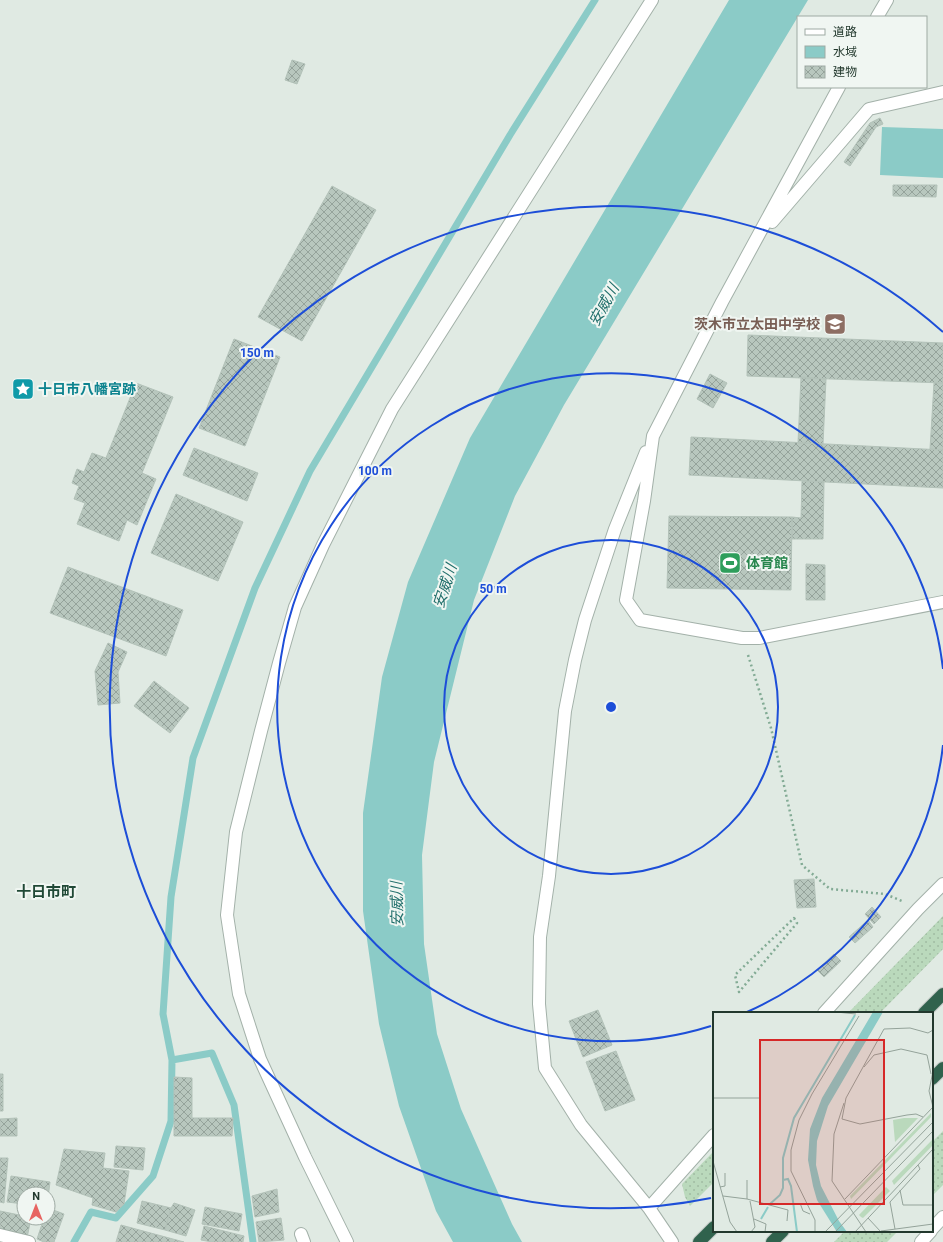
<svg xmlns="http://www.w3.org/2000/svg" width="943" height="1242" font-family="Roboto,'Noto Sans JP',sans-serif">
  <style>
    .grass { fill: url(#grass-dots) }
    .water { fill: #8bcbc7 }
    .lines { fill: none; stroke-linecap: round; stroke-linejoin: round }
    .stream { stroke: #8bcbc7; stroke-width: 7 }
    .building { fill: url(#building-cross-hatch); stroke: #b3c2b9 }
    .minor-casing { stroke: #a3b1a9; stroke-width: 14 }
    .tertiary-casing { stroke: #a3b1a9; stroke-width: 14 }
    .motorway-casing { stroke: #c1c7c4; stroke-width: 14 }
    .path { stroke: #83ab95; stroke-width: 2.5; stroke-dasharray: 2 3; stroke-linecap: butt }
    .minor { stroke: #fff; stroke-width: 12 }
    .tertiary { stroke: #fff; stroke-width: 12 }
    .motorway { stroke: #30624d; stroke-width: 12 }
    .ring { fill: none; stroke: #1d4ed8; stroke-width: 2 }
    .labels { text-anchor: middle; stroke-width: 4; stroke-linejoin: round; paint-order: stroke }
    .education-label { font-size: 14px; font-weight: bold; fill: #785e54; stroke: #f0f6f2; text-anchor: end }
    .culture-label { font-size: 14px; font-weight: bold; fill: #0d838f; stroke: #f0f6f2; text-anchor: start }
    .leisure-label { font-size: 14px; font-weight: bold; fill: #27864d; stroke: #f0f6f2; text-anchor: start }
    .water-label { font-size: 15px; font-style: italic; fill: #216f6b; stroke: #f0f6f2 }
    .neighbourhood-label { font-size: 15px; font-weight: bold; fill: #204936; stroke: #f0f6f2 }
    .inset-river { fill: none; stroke: #8bcbc7; stroke-width: 2 }
    .inset-road { fill: none; stroke: #94a39a; stroke-width: 1 }
    .view { fill: #d62828; fill-opacity: 0.15; stroke: #d62828; stroke-width: 2 }
    .inset-edge { fill: none; stroke: #22382d; stroke-width: 2 }
    .centre { fill: #1d4ed8; stroke: #f0f6f2; stroke-width: 2 }
    .ring-label { font-size: 12px; text-anchor: middle; font-weight: bold; fill: #1d4ed8; stroke: #f0f6f2; stroke-width: 4; stroke-linejoin: round; paint-order: stroke }
  </style>
  <defs>
    <pattern id="grass-dots" width="8" height="8" patternUnits="userSpaceOnUse"><rect width="8" height="8" fill="#bad9bc"/><path d="M2 2h.1M6 6h.1" fill="none" stroke="#a0bba2" stroke-width="1.8" stroke-linecap="round"/></pattern>
    <pattern id="building-cross-hatch" width="8" height="8" patternUnits="userSpaceOnUse"><rect width="8" height="8" fill="#b8c7be"/><path d="M0 0l8 8M0 8l8-8" fill="none" stroke="#95a39b"/></pattern>
  </defs>
  <rect width="100%" height="100%" fill="#e0eae3"/>
  <path class="grass" d="M943 916V949L880 1013H848Z
    M943 1131V1185L932 1196V1142Z
    M714 1151V1182L690 1206 685 1197 682 1184Z
    M845 1231H898L887 1242H834Z"/>
  <path class="water" d="M729 0H808L564 405 515 496 474 600 434 762 422 855 424 944 437 1034 461 1109 512 1224 522 1242H453L436 1211 399 1106 379 1024 363 911V813L382 677 408 582 470 438Z
    M882 127 943 129V178L880 175Z"/>
  <g class="lines">
    <path class="stream" d="M172 1060 212 1053 234 1105 253 1242
      M74 1242 91 1212 116 1218 153 1176 171 1121 172 1060 163 1014 171 897 193 758 255 588 310 471 510 135 595 0"/>
  </g>
  <path class="building" d="M292 60 305 64 297 84 285 80Z
    M880 118 883 124 876 127 850 166 844 162 870 123Z
    M893 185H937L936 197 893 196Z
    M332 186 376 210 302 341 258 317Z
    M748 335 943 343V383L747 376Z
    M234 339 280 357 245 446 199 428Z
    M710 374 727 383 713 408 697 399Z
    M801 377 826 379 823 444 798 443Z
    M136 383 173 397 142 473 156 479 137 525 127 520 119 541 77 524 85 503 74 499 79 486 72 483 77 469 84 472 92 453 106 458Z
    M934 383H943V450L930 449Z
    M691 437 943 450V488L689 475Z
    M194 448 258 473 247 501 183 475Z
    M802 481 824 482 823 539H792V517L801 518Z
    M176 494 243 522 218 581 151 553Z
    M669 516 792 517 791 590 667 588Z
    M806 564 825 565V600H806Z
    M68 567 183 610 166 656 50 613Z
    M108 643 127 652 118 672 120 703 98 705 95 671Z
    M154 681 189 708 170 733 134 706Z
    M814 879 816 907 797 908 794 880Z
    M872 907 881 917 874 924 865 914Z
    M868 920 873 927 855 943 849 937Z
    M834 954 841 961 824 977 817 970Z
    M598 1010 612 1045 583 1057 569 1021Z
    M616 1051 635 1100 605 1111 586 1062Z
    M0 1074H3V1111H0Z
    M174 1077 192 1078V1118H233L232 1136H174Z
    M17 1118V1136H0V1119Z
    M116 1146 145 1148 143 1170 114 1167Z
    M64 1149 105 1153 103 1168 129 1171 124 1204 116 1212 92 1205 93 1198 56 1185Z
    M0 1158H8L4 1203 0 1202Z
    M11 1176 50 1182 48 1198V1194H24V1204L7 1202Z
    M277 1189 279 1212 255 1217 252 1196Z
    M142 1201 171 1208 165 1230 137 1223Z
    M174 1203 195 1210 186 1236 165 1230 171 1208Z
    M205 1207 242 1214 239 1231 202 1224Z
    M48 1208 64 1214 54 1242H44L37 1239 44 1218H48Z
    M0 1211 24 1216V1218H31L27 1238 0 1232Z
    M281 1218 284 1240 259 1242 256 1222Z
    M121 1225 184 1242H116Z
    M204 1226 244 1236 243 1242H212L201 1240Z"/>
  <g class="lines">
    <g class="minor-casing">
      <path id="minor" d="M877 17 887 0
        M839 87 722 302 653 436 644 501 626 600 640 620 742 638H759L943 602
        M772 222 869 109 943 92
        M646 452 615 529 585 620 575 660 565 711 549 876 540 937 539 1004 545 1068 581 1125 649 1208 672 1242
        M824 1013 918 909 943 884
        M649 1208 714 1135
        M301 1234 304 1242
        M0 1235 29 1242
        M347 1242 305 1157 260 1059 239 994 227 915 236 832 261 731 279 663 295 607 323 545 392 409 652 0"/>
    </g>
    <g class="tertiary-casing">
      <path id="tertiary" d="M932 1229 943 1217
        M921 1242 931 1231"/>
    </g>
    <g class="motorway-casing">
      <path id="motorway" d="M924 1013 943 994
        M932 1079 943 1068
        M699 1242 714 1227
        M772 1242 783 1231"/>
    </g>
    <path class="path" d="M748 655 771 728 802 865 830 889 885 894 902 901
      M794 918 797 923 739 992 735 975Z"/>
    <use href="#minor" class="minor"/>
    <use href="#tertiary" class="tertiary"/>
    <use href="#motorway" class="motorway"/>
  </g>
  <g class="ring">
    <circle cx="611" cy="707" r="167"/>
    <path d="M943 745A334 334 0 0 1 747 1012M711 1026A334 334 0 1 1 943 669"/>
    <path d="M711 1198A501 501 0 1 1 943 332"/>
  </g>
  <defs>
    <g id="school-square" transform="scale(1.15)"><rect x="-9" y="-9" width="18" height="18" rx="4" fill="#8d6e63" stroke="#f0f6f2"/><path d="M0-5L7-2L0 1L-7-2ZM-4 1L0 2.5L4 1V4Q0 6-4 4Z" fill="#fff"/></g>
    <g id="sight-square" transform="scale(1.15)"><rect x="-9" y="-9" width="18" height="18" rx="4" fill="#0f9aa8" stroke="#f0f6f2"/><path d="M0-6L1.8-2.2L6-1.7L2.9 1.2L3.7 5.4L0 3.3L-3.7 5.4L-2.9 1.2L-6-1.7L-1.8-2.2Z" fill="#fff"/></g>
    <g id="stadium-square" transform="scale(1.15)"><rect x="-9" y="-9" width="18" height="18" rx="4" fill="#2e9e5b" stroke="#f0f6f2"/><path d="M0-5a6.5 5 0 1 0 0 10a6.5 5 0 1 0 0-10ZM-3.5-1.8h7v3.6h-7Z" fill="#fff"/></g>
  </defs>
  <g fill-rule="evenodd">
    <use href="#school-square" x="835" y="324"/>
    <use href="#sight-square" x="23" y="389"/>
    <use href="#stadium-square" x="730" y="563"/>
  </g>
  <g class="labels">
    <g class="education-label">
      <text x="820" y="329">茨木市立太田中学校</text>
    </g>
    <g class="culture-label">
      <text x="38" y="394">十日市八幡宮跡</text>
    </g>
    <g class="leisure-label">
      <text x="746" y="568">体育館</text>
    </g>
    <g class="water-label">
      <text transform="translate(604 305) rotate(-61)" y="5">安威川</text>
      <text transform="translate(445 586) rotate(-72)" y="5">安威川</text>
      <text transform="translate(397 904) rotate(-91)" y="5">安威川</text>
    </g>
    <g class="neighbourhood-label">
      <text x="46" y="897">十日市町</text>
    </g>
  </g>
  <g transform="translate(713 1012)">
    <rect width="220" height="220" fill="#e0eae3"/>
    <path d="M218 101V105L138 187 137 184ZM219 128 220 133 181 173 179 169ZM173 175 177 179 150 206 148 205 146 203Z" fill="#bad9bc"/>
    <path d="M191 106H205L182 130 180 108Z" fill="#bad9bc"/>
    <path d="M160 0H170L115 94 104 129 103 153 108 174 126 209 134 220H124L104 188 100 174 95 148 97 117 109 86Z" fill="#8bcbc7"/>
    <path class="inset-river" d="M70 168 75 167 78 174 84 220M57 192 67 183 70 176V146L81 106 142 3M48 207 55 195"/>
    <path class="inset-road" d="M123 0 143 2M151 55 161 43 188 37 214 43 218 62M0 86H47M131 91 121 122 119 169 153 220M220 95 216 79 220 59M210 105 203 102 194 103 147 112 129 107 133 86 171 17 197 16 215 21 220 18M0 149 17 210 24 220M7 175 12 174V161M187 178 190 193H220M10 184 34 187V168M34 187 75 198 74 209M132 187 220 95M37 189 42 215 38 220M87 191 90 199 97 202M155 206 168 220M41 207 53 212 52 220M182 217 177 190 207 157 205 153M168 219 220 212M102 220V208L78 159V138L86 108 99 82 146 4M112 220 220 110M122 220 220 119M142 220 220 137"/>
    <path class="view" d="M47 28H171V192H47Z"/>
    <rect width="220" height="220" class="inset-edge"/>
  </g>
  <circle cx="611" cy="707" r="6" class="centre"/>
  <g class="ring-label">
    <text x="257" y="357">150 m</text>
    <text x="375" y="475">100 m</text>
    <text x="493" y="593">50 m</text>
  </g>
  <rect x="797" y="16" width="130" height="72" fill="#f0f6f2" stroke="#9eaaa3"/>
  <rect x="805" y="29" width="20" height="6" fill="#ffffff" stroke="#9eaaa3"/>
  <text x="833" y="36" font-size="12" fill="#22382d">道路</text>
  <rect x="805" y="46" width="20" height="12" fill="#8bcbc7" stroke="#9eaaa3"/>
  <text x="833" y="56" font-size="12" fill="#22382d">水域</text>
  <rect x="805" y="66" width="20" height="12" fill="url(#building-cross-hatch)" stroke="#9eaaa3"/>
  <text x="833" y="76" font-size="12" fill="#22382d">建物</text>
  <g transform="translate(36 1206)"><circle r="19" fill="#f0f6f2" stroke="#9eaaa3"/>
  <path d="M0-3L7 15L0 10L-7 15Z" fill="#e76461"/>
  <text y="-6" font-size="11" font-weight="bold" text-anchor="middle" fill="#22382d">N</text>
  </g>
</svg>
